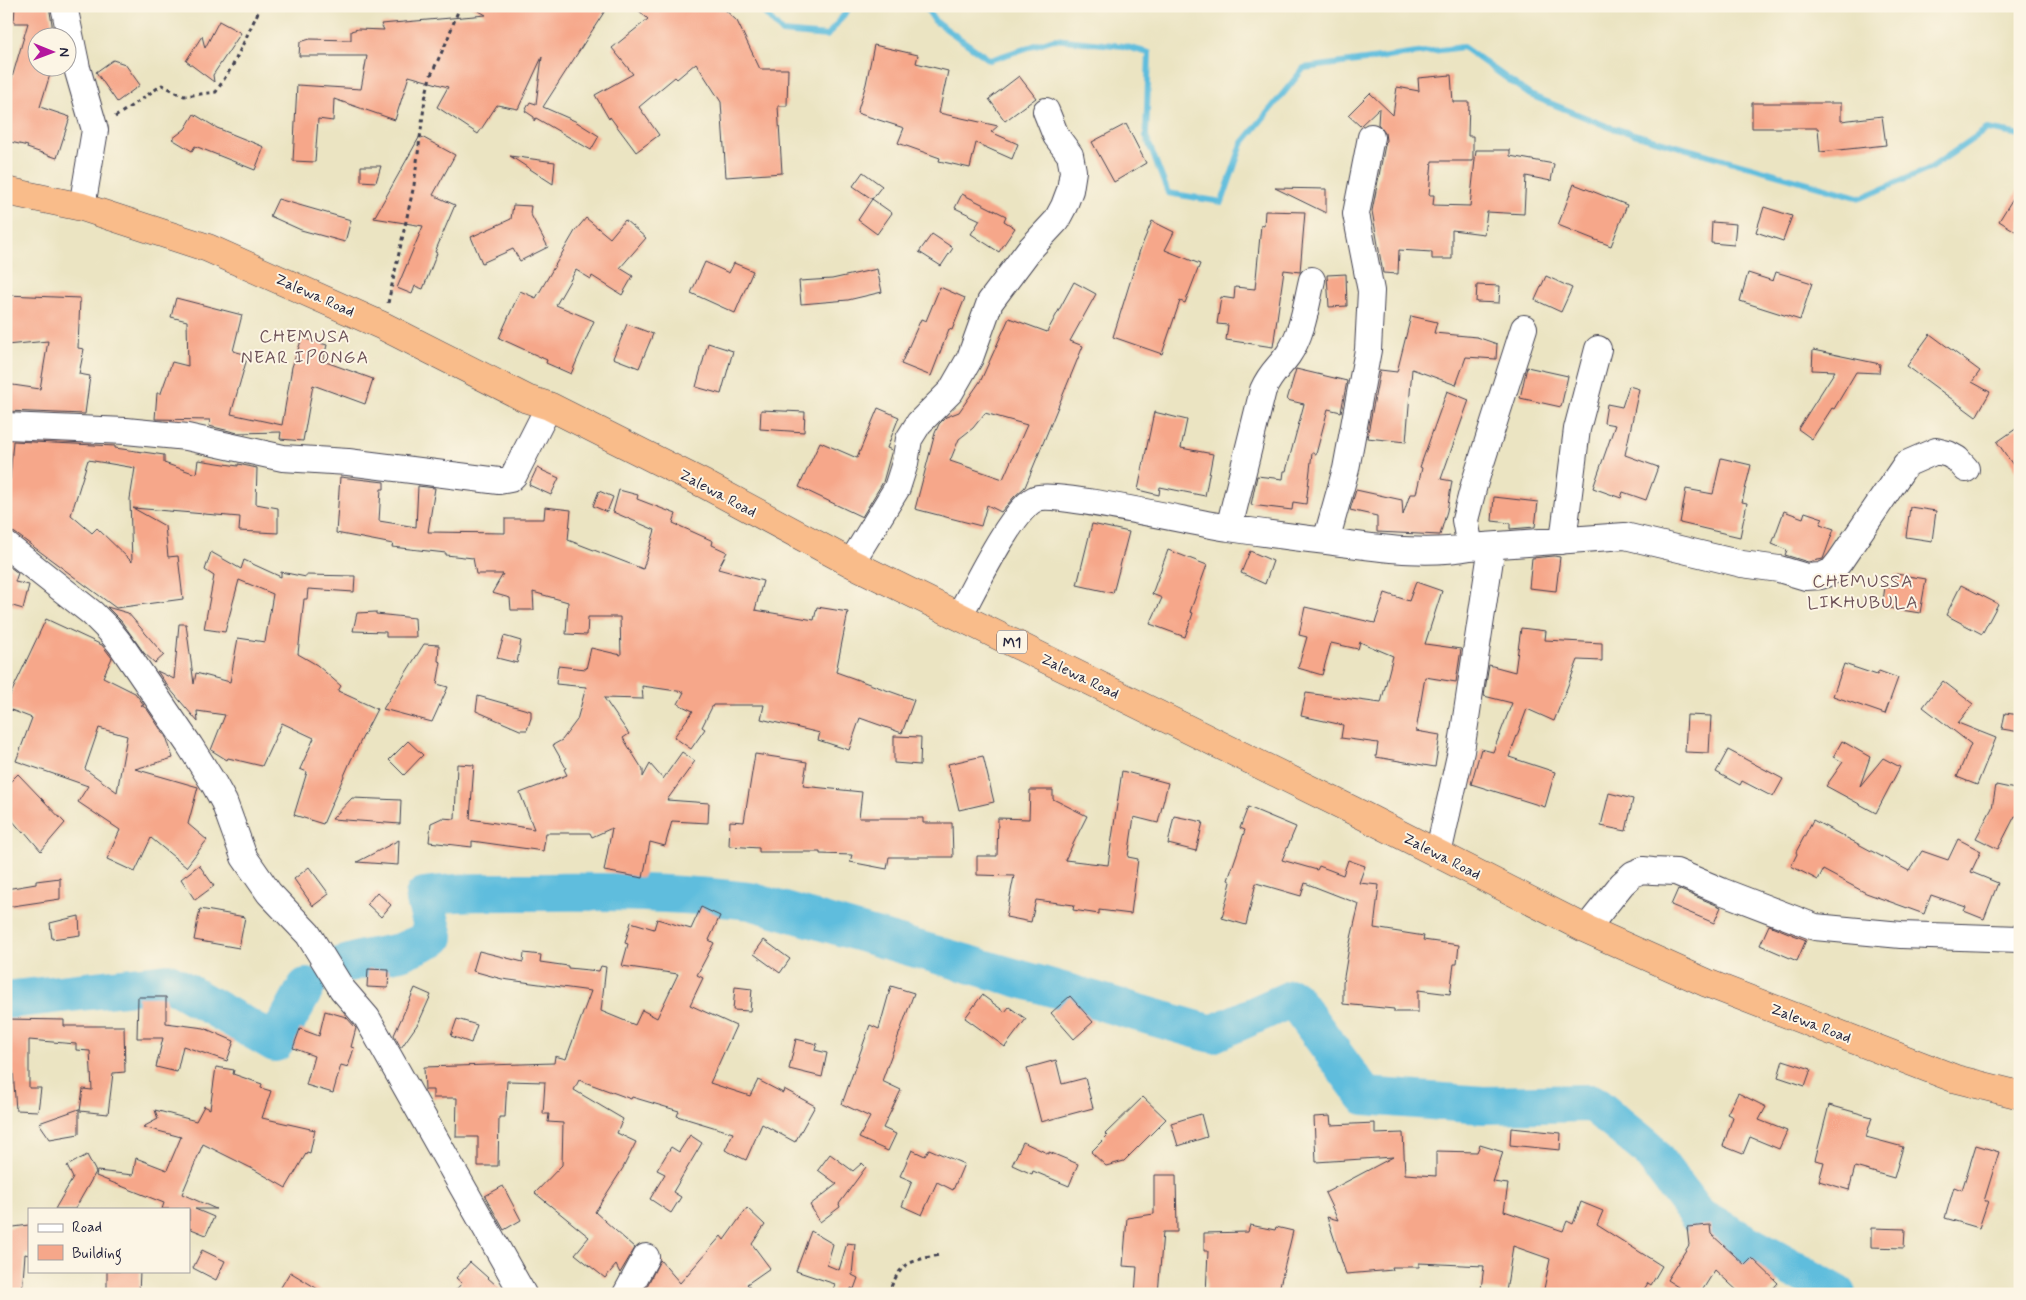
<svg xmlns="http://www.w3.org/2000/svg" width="2026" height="1300" font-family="Mynerve,sans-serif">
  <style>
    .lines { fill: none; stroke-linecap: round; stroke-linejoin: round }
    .stream { stroke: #5fbddd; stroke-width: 6 }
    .river { stroke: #5fbddd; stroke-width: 38 }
    .building { fill: #f6a78a; fill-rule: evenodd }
    .minor-casing { stroke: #403f4f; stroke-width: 28 }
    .highway-casing { stroke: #403f4f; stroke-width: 29 }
    .path { stroke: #403f4f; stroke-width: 3; stroke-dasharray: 4 4; stroke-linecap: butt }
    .minor { stroke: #fff; stroke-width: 26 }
    .highway { stroke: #f9bc8a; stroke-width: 28 }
    .labels { text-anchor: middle; stroke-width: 4; stroke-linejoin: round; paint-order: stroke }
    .shield { fill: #fcf5e5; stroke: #63616e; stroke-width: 1 }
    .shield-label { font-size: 14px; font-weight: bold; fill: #22223b }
    .street-label { font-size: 15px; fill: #22223b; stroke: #fcf5e5 }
    .quarter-label { font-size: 18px; letter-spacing: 1px; fill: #6c5157; stroke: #fcf5e5 }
  </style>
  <rect width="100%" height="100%" fill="#fcf5e5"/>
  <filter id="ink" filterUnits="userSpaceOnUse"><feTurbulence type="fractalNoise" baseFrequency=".02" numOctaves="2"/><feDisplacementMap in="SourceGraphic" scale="10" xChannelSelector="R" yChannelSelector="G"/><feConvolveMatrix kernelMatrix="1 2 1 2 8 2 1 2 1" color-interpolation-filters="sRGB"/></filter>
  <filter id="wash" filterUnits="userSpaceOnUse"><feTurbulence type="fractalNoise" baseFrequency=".0096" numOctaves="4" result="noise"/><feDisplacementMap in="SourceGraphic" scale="20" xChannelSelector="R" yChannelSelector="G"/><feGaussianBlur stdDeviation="1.12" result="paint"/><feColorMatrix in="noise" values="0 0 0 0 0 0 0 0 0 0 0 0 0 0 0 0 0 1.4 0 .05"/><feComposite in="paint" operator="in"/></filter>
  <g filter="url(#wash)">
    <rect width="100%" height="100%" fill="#ebe4c2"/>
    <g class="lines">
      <path class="stream" d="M758 6 782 32 827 36 851 6
        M925 6 935 21 990 60 1054 39 1123 46 1149 53 1146 136 1168 193 1222 202 1242 144 1304 68 1463 47 1530 95 1609 127 1861 198 1929 169 1987 129 2020 135"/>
      <path class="river" d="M340 966 363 959 400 952 435 937 424 896C463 891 503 892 542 892 611 891 681 893 750 901L1212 1034 1293 998 1365 1096 1483 1105 1592 1103 1647 1148 1698 1216 1838 1294
        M6 1000 169 982 275 1043 306 987"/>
    </g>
    <g id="blocks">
      <path class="building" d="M15 6H49L52 24V38H38V68H52L40 107 70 117 57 158 27 148 28 146 6 141V98L28 23H14Z
        M470 6H608L543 107 575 121 599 136 591 150 536 118 534 121V117L525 111 530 102 536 104 542 57 518 109 497 105 478 134 437 107 448 87 409 76 395 120 334 99 333 121 318 119 315 162 293 161 297 85 361 89 367 56H299L300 42 310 39 351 40V31L358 29 384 30 381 24 486 15Z
        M634 6H721L737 21 760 69H788L787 106H778L782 173 726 177 721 102 696 63 677 79 675 77 639 107 659 135 636 152 610 117 609 119 595 95 633 74 612 48 648 19Z
        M219 21 241 33 213 75 214 82 186 61 202 36 205 48Z
        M874 45 918 55 916 63 948 71 939 113 998 126 991 132 1018 144 1012 159 976 143 970 168 939 161 940 158 898 143 904 128 857 113 866 84Z
        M113 60 125 64 140 85 117 102 96 72Z
        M1451 75 1453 102H1469L1468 136H1473V161H1432L1429 195H1434L1433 205 1470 206 1476 150H1510V156L1554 164 1551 181 1526 176 1524 214 1487 212 1484 234 1452 230V259H1432V252L1399 250 1398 274 1383 273 1372 211 1386 140 1385 133 1378 124 1379 108 1360 126 1348 115 1370 93 1393 115 1397 87 1419 91 1418 78Z
        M1019 76 1036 98 1005 121 989 99Z
        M1752 103H1841V121L1882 116 1886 145 1820 152 1818 128H1752Z
        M194 114 217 128 264 147 255 170 195 146 192 151 172 139 185 129Z
        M1126 124 1146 163 1114 182 1092 142Z
        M420 136 455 155 433 195 455 205 435 252 437 253 423 289 415 286 412 294 397 288 423 226 374 218Z
        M510 156 555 162 553 184Z
        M361 166H381L376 182 361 181Z
        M863 172 882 186 872 199 853 186Z
        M1574 184 1627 205 1611 246 1558 225Z
        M2020 187V234L1999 221Z
        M1275 188 1326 189V213Z
        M962 194 1006 216 1004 221 1015 228 999 252 971 234 980 220 955 208Z
        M278 199 351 220 345 242 301 230 270 216Z
        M872 199 892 213 877 234 858 220Z
        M513 205 531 206 530 213 548 247 520 261 513 249 482 263 471 237 511 219Z
        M1764 207 1792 216 1783 241 1756 232Z
        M1265 211 1305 212 1300 272 1284 270 1273 347 1226 340 1228 325 1217 324 1221 297 1234 299 1235 287 1255 289 1261 225 1264 226Z
        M586 218 610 238 625 220 646 238 620 268 633 276 622 295 592 276 591 279 576 270 556 305 594 321 571 374 546 363 547 360 499 338 520 291 536 298 575 231Z
        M1152 221 1174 232 1165 250 1200 264 1185 303 1180 301 1162 354 1113 337 1140 250Z
        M1712 222 1736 224 1734 245 1711 243Z
        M932 234 953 248 941 266 919 252Z
        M705 262 729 273 734 263 753 271 735 313 691 293Z
        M877 269 882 292 848 300 801 304 799 281 832 279Z
        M1776 272 1812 283 1800 320 1740 301 1748 273 1773 281Z
        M1346 274 1347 306 1329 307 1327 275Z
        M1546 276 1572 288 1561 312 1535 300Z
        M1074 282 1096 294 1070 341 1083 346 1025 487 1014 497 1001 512 987 505 981 526 915 509 935 433 939 424 946 417 959 412 981 380 1009 318 1047 332ZM985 413 1027 425 1003 479 950 461 959 439 973 428Z
        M1477 285 1500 286 1499 303 1476 302Z
        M940 287 965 298 952 330 949 329 931 376 901 364 921 319 926 321Z
        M6 295 80 298 78 348 84 349 79 374 90 376 85 414 6 411V384L40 389 48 341 6 345Z
        M176 298 242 315 233 351 248 355 231 414 282 425 292 367 302 338 327 345 323 361 373 379 365 404 313 385 303 441 280 439 281 432 238 433 209 426 210 420 155 419 157 393H161L172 362 188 366 187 321 171 317Z
        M1411 316 1437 322 1434 333 1477 337 1497 344 1496 359 1466 357 1456 385 1412 369 1406 442 1367 438 1380 370 1397 372Z
        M627 324 653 334 639 368 613 358Z
        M1930 334 1980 371 1972 382 1990 392 1976 417 1907 366Z
        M708 343 733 351 721 394 696 387Z
        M1813 350 1880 364 1879 373 1856 372 1834 409 1832 408 1812 439 1798 429 1835 371 1812 370Z
        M1527 367 1568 376 1561 407 1520 398Z
        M1296 369 1347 381 1341 412 1328 409 1316 454 1312 453 1306 504 1293 502 1292 510 1251 505 1257 476 1283 479 1284 471H1286L1304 404 1287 400Z
        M1629 386 1639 389 1625 455 1658 467 1646 500 1623 492 1621 498 1593 488 1615 425 1604 423 1607 404 1622 407Z
        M1447 391 1469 400 1441 479 1452 481 1447 511 1440 535 1377 532V516L1350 510 1356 490 1402 500 1403 515 1410 494H1416L1422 468 1420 467Z
        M878 408 899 417 887 448 892 450 883 482 862 517 799 487 820 442 857 458Z
        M761 410 805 412 804 432 760 429Z
        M1154 412 1187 420 1181 448 1213 454 1205 496 1160 487 1159 495 1138 490Z
        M2020 426V475L1997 442Z
        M13 441 115 446V448L164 455V463L196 474 198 460 238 466V464L257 468 256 504 278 508V533L239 531 240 517 133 508 165 526 168 557 178 556 183 599 116 608 15 533 6 530V478L10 479ZM88 460 135 468 130 499 132 562 97 528 92 533 71 515Z
        M1721 458 1751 465 1742 502 1747 503 1740 537 1680 523 1686 489 1713 494Z
        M537 468 559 478 551 495 529 485Z
        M340 477 384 482V489H381L379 521 416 527 418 486 435 488 428 532 505 533V519H544L545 507 571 510 568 540 643 569 655 530 613 512 619 490 638 495 637 499 676 514 673 523 713 541 712 545 727 552 718 569 763 581 755 610 814 620 817 607 848 612 836 672 914 700 902 733 860 718 849 750 818 740 820 733 761 719 764 705H713L702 727 705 729 691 749 674 737 693 711 678 704 684 692 642 686 643 699 604 698 629 734 623 738 643 770V777L650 764 663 779 682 752 695 761 667 800 709 803 708 823 672 821 665 846 650 842 643 878 604 871 612 828 592 837 590 833H546L543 851 472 841V847L429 842 431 823 442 818 455 819 457 764 474 765 470 819 534 829 520 793 567 775 564 769 566 768 553 745 562 740 577 720 586 687 556 684 558 666 586 669 591 648 621 655 620 617H588L587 635 566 634 568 602 533 592 534 610H511L510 598 492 593 503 574H476L473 558 446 555V553L392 547 393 544 336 533Z
        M599 491 613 497 607 512 593 506Z
        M1494 497 1538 502 1535 527 1510 529V523L1492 521Z
        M1910 507 1936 511 1932 541 1906 537Z
        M1784 511 1803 518 1805 512 1823 518 1820 524 1834 529 1823 559 1808 562 1785 555 1787 550 1772 544Z
        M1092 524 1129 532 1113 593 1077 585Z
        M1168 550 1207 565 1190 612 1193 613 1185 637 1150 624 1162 598 1152 594Z
        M1250 551 1273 561 1265 584 1241 573Z
        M211 552 241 569 244 560 281 577V572L306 577V575L355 576 354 592 308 589 307 599H304L298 654 317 665 341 686 338 691 377 709 351 760 323 824 294 815 307 772 300 769 314 738 282 723 262 766 228 758 227 760 211 750 225 715 197 711 198 722 169 688 157 671 174 679 179 624H186L194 684 196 673 230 682 238 638 265 642 273 594 239 580 225 632 204 629 214 576 205 570Z
        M1554 556 1560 557 1556 591 1529 588 1532 558Z
        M6 564 18 573 15 582 29 585 23 609 6 604Z
        M1896 574 1926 579 1920 613 1882 607 1885 587 1893 588Z
        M1416 582 1442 591 1425 644 1461 649 1456 682 1425 677 1416 731 1440 735 1435 767 1376 757 1378 743 1341 738 1343 725 1301 716 1306 693 1381 703 1393 656 1360 642 1358 649 1331 643 1322 675 1298 668 1307 637 1299 635 1305 607 1375 623 1385 593 1409 601Z
        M1961 585 1998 604 1982 634 1946 615Z
        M107 607 128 613 164 655 155 663 144 653 121 621Z
        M376 612V614L415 618 416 637H386V632L353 631 357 613Z
        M46 619 102 645 112 658 103 677 135 693 144 705H141L147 709 167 739 173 758 135 769 198 787 188 824 207 840 186 867 151 838 135 872 107 859 120 830 78 802 88 786 16 761 32 718 6 708V704ZM99 728 127 736 117 792 85 769Z
        M1521 628 1546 631 1545 640 1602 643V661L1578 660 1554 721 1527 709 1509 757 1555 772 1545 807 1471 784 1481 749 1493 752 1512 703 1484 696 1489 665 1515 672Z
        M504 636 521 641 517 663 497 658Z
        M424 644 439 645 438 661 441 662 437 684 448 687 432 722 383 709Z
        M1844 664 1877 675 1879 671 1898 678 1885 714 1833 696Z
        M1943 681 1973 704 1958 723 1996 738 1977 785 1957 777 1971 744 1923 707Z
        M478 696 531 711V718L527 730H520L476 711Z
        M2005 713 2020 715V732L2002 729Z
        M1687 715 1711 716 1709 753 1685 752Z
        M894 736 921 737 920 765 894 763Z
        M408 741 423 755 404 775 389 760Z
        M1842 741 1870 757 1860 786 1883 758 1900 767 1876 813 1826 786 1843 762 1833 757Z
        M1728 750 1783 779 1773 797 1742 781 1740 785 1716 772Z
        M755 754 807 762 803 786 862 792 859 818H923V823H952L953 857H889L887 869 850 862 852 855 820 854V852H759V848L729 846 730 821 744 822Z
        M983 756 994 802 959 810 948 764Z
        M1122 771 1168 783 1158 823 1134 817 1128 857 1138 859 1131 914 1099 910V914L1073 910 1074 905 1036 900 1031 922 1006 917 1014 876 977 875V856H997L998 818 1029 819 1030 790H1053V799L1087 816 1065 860 1108 865Z
        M18 774 65 823 41 851 24 831 23 833 6 813V786Z
        M1996 785 2020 790V817L2015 816 1998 849 1976 838 1992 808Z
        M1609 793 1633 799 1626 831 1601 826Z
        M352 798 401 800 400 824 332 819Z
        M1248 807 1296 827 1282 860 1317 870 1319 866 1343 875 1348 860 1365 866 1359 883 1379 885 1374 928 1424 936 1423 940 1459 945 1457 964H1454L1450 994 1418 990V1012H1394V1009L1343 1004V983L1349 947 1359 904 1305 883 1301 896 1256 883 1246 925 1222 918 1231 882 1228 880 1245 830 1240 828Z
        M1174 816 1203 822 1196 851 1168 844Z
        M1813 820 1909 871 1922 851 1948 860 1958 839 1981 851 1971 872 1998 883 1984 919 1964 911 1966 907 1931 895 1924 914 1866 893 1823 870 1818 880 1791 866 1797 854 1796 852Z
        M399 840 398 865 357 862Z
        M199 865 214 886 195 900 181 879Z
        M309 867 329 894 313 906 294 879Z
        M60 878V899L6 907V889L36 884V881Z
        M1678 889 1721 907 1714 923 1671 905Z
        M377 892 391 905 381 917 367 904Z
        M701 907 720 916 709 940 714 943 697 975 703 978 690 1005 736 1026 710 1083 750 1096 758 1080 783 1093 784 1089 815 1106 795 1142 762 1124 746 1160 725 1150 733 1133 677 1116 679 1111 632 1097 631 1099 579 1080 574 1090 623 1119 617 1133 636 1142 623 1168 595 1212 635 1248 620 1273 616 1265 605 1278 575 1254 589 1237 535 1193 562 1165 563 1123 548 1122 549 1114H543L545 1082 507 1081 505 1117H499L498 1166H478V1137H456L457 1098H433V1090H425L424 1067 554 1063 555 1056 566 1059 591 991 502 979 473 971 479 951 523 962 524 953 541 955 540 962 568 966V968L599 971 601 966 606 967 601 1011 635 1025 642 1010 657 1018 678 974 622 966 628 944 625 943 631 922 654 929 657 919 691 929Z
        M200 909 245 917 239 948 194 940Z
        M79 916 80 935 52 939 50 923Z
        M1769 925 1806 940 1797 961 1760 945Z
        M764 940 790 959 780 973 754 954Z
        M368 969 389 970 388 988 367 987Z
        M891 986 914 993 882 1081 901 1090 883 1128 896 1134 888 1151 859 1138 870 1117 842 1104 870 1025 879 1029Z
        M735 987 752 989 750 1011 733 1010Z
        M415 988 431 995 419 1022 401 1048 394 1035Z
        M982 995 1005 1012 1009 1007 1026 1019 1005 1047 965 1018Z
        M1070 996 1093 1022 1074 1039 1051 1013Z
        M138 997H166V1023L204 1028 234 1041 227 1061 183 1046 177 1072 156 1067 163 1038H137Z
        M325 1011 346 1017 356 1028 351 1047 354 1048 348 1067 341 1065 333 1093 306 1085 314 1056 293 1048 300 1029 319 1036Z
        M6 1019 64 1020V1026H124L125 1072 113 1073 108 1114 80 1111 83 1089 92 1090 90 1051 76 1050V1044L29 1040V1088H41L38 1111 16 1110 13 1071 6 1074Z
        M457 1019 477 1025 471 1043 451 1036Z
        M796 1039 817 1044 815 1050 827 1053 822 1077 789 1069Z
        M1056 1060 1062 1084 1085 1078 1093 1108 1041 1122 1027 1068Z
        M1783 1060 1811 1069 1805 1086 1778 1077Z
        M216 1067 234 1070 233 1074 262 1084 261 1088 271 1091 262 1118 315 1130 310 1153 307 1152 286 1188 255 1170 203 1144 182 1194 216 1209H195L214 1217 206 1235 189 1228V1209H162L164 1203 96 1176 97 1171 133 1175 136 1158 167 1170 181 1137 143 1127 158 1119 155 1110 196 1121 204 1106 210 1109Z
        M1738 1093 1766 1107 1759 1120 1787 1131 1779 1149 1750 1137 1743 1154 1723 1146 1733 1117 1727 1114Z
        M1143 1097 1166 1119 1124 1161 1106 1166 1091 1152 1107 1136 1105 1134Z
        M1829 1105 1872 1117 1866 1137 1903 1147 1894 1178 1855 1167 1849 1190 1819 1181 1824 1162 1815 1160Z
        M79 1109V1134L50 1139 39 1123Z
        M1201 1114 1207 1137 1178 1146 1171 1123Z
        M1330 1116 1331 1125 1375 1123V1134L1403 1133 1405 1174 1436 1176V1151L1477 1152 1480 1145 1503 1152 1493 1182 1508 1184 1504 1211 1563 1231 1567 1221 1573 1224 1581 1202 1603 1211 1597 1225 1662 1266 1651 1285 1648 1283 1641 1294H1543L1550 1259 1513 1246 1506 1292 1481 1289 1484 1266 1419 1263V1267H1392L1393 1270 1346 1274 1327 1217 1338 1220 1325 1193 1393 1157 1316 1162 1314 1117Z
        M1511 1128 1561 1133 1560 1150 1510 1145Z
        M690 1135 702 1143 673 1192 681 1197 671 1213 650 1199 665 1174 657 1170 671 1147 679 1152Z
        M1023 1142 1049 1154V1152L1078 1164 1069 1186 1033 1171 1032 1174 1012 1165Z
        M1976 1145 1999 1152 1984 1201H1988L1979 1228 1945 1218 1954 1187 1962 1190Z
        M929 1149 964 1164 953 1190 937 1182 922 1215 902 1206 912 1181 900 1176 912 1150 925 1156Z
        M830 1154 853 1171 862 1163 866 1167 839 1204 840 1207 820 1222 810 1205 837 1184 818 1170Z
        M87 1155 96 1172 75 1209H55L73 1178 67 1166Z
        M1154 1175H1176L1177 1232H1163L1158 1294H1135L1137 1267 1123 1266 1127 1218 1154 1214Z
        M503 1186 521 1220 504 1230 485 1196Z
        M747 1208 765 1225 752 1244 770 1268 747 1284 755 1294H643L660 1260 680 1283 721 1236 724 1240Z
        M29 1225V1255L25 1254 22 1294H6V1228Z
        M1250 1225 1275 1230 1276 1227 1293 1231 1278 1294H1206L1208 1251H1204V1233L1248 1232Z
        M1710 1225 1711 1234 1745 1265 1752 1258 1778 1283 1768 1294H1741L1715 1270 1700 1294H1689L1667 1280 1689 1245 1687 1227Z
        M1871 1228 1905 1229 1904 1248 1871 1247Z
        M811 1231 833 1244 827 1265 839 1270 847 1243 855 1244 852 1275 858 1278 854 1289 851 1288V1294H832L835 1284 796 1271Z
        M202 1250 225 1261 216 1280 193 1268Z
        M470 1262 505 1293 506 1294H452L462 1283 456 1278Z
        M107 1271H140L139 1294H107Z
        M290 1272 326 1294H277Z"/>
    </g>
  </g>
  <g filter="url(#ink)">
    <use href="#blocks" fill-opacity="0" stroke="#403f4f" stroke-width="1"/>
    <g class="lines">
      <g class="minor-casing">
        <path id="minor" d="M64 6 77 68 95 130 82 207
          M6 426 126 431 187 437 283 458 348 462 499 481 510 479 514 475 549 406
          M1229 528 1263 390C1271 372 1278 369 1288 355 1303 333 1306 305 1312 280
          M1326 541 1346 469 1368 350 1371 291 1356 214 1371 137
          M1563 541 1577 429 1598 349
          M6 545 92 613 109 630 121 645 190 746 214 784 224 802 244 857 269 893 308 934 342 989 367 1018 523 1294
          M1470 547 1465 520 1474 485 1524 328
          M851 563 897 488 905 463 909 439 919 423 951 391 970 358 990 302 1029 250 1056 221 1064 206 1070 190 1073 171 1070 155 1056 136 1046 111
          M959 616C974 589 1011 511 1035 499 1051 490 1200 524 1229 528 1261 533 1294 537 1327 541 1375 547 1422 556 1470 547L1625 536 1742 564 1779 569 1806 577 1821 576 1832 571 1840 561 1906 464 1936 451 1948 454 1957 459 1966 469
          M1438 854 1461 751 1492 546
          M1586 929 1622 884 1633 874 1643 870 1653 871 1676 872 1721 891 1815 927 1901 935 2020 939
          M626 1294 646 1257"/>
      </g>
      <g class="highway-casing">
        <path id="highway" d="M6 191 82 207 208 248 383 326 527 399 549 406 704 484 851 563 1360 814 1586 929 1707 983 1956 1079 2020 1095"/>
      </g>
      <path class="path" d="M115 117 162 85 184 96 216 92 233 65 261 6
        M388 303 414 185 425 99 430 77 446 43 460 6
        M888 1294C901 1262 907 1262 939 1255"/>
      <use href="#minor" class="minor"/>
      <use href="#highway" class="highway"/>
    </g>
  </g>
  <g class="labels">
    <rect class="shield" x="997" y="630.5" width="30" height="23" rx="4"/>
    <g class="shield-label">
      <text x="1012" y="647">M1</text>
    </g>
    <g class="street-label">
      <text transform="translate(315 295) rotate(24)" y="5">Zalewa Road</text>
      <text transform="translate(718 493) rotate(28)" y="5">Zalewa Road</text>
      <text transform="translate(1080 676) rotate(26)" y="5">Zalewa Road</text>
      <text transform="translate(1442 856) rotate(27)" y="5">Zalewa Road</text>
      <text transform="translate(1811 1023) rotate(21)" y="5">Zalewa Road</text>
    </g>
    <g class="quarter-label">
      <text x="305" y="342">CHEMUSA<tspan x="305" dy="21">NEAR IPONGA</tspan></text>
      <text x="1863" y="587">CHEMUSSA<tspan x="1863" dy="21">LIKHUBULA</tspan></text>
    </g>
  </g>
  <rect width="2026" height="1300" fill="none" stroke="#fcf5e5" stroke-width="25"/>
  <rect x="28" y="1208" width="162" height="65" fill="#fcf5e5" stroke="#a5a1a1"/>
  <rect x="38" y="1224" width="25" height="8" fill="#ffffff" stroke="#a5a1a1"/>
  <text x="72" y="1232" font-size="15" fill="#22223b">Road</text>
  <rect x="38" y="1245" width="25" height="15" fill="#f6a78a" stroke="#a5a1a1"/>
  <text x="72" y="1258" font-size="15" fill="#22223b">Building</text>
  <g transform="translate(52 52) rotate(91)"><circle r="24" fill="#fcf5e5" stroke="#a5a1a1"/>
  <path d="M0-4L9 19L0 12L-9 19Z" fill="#b5179e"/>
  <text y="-8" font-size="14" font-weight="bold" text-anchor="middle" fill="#22223b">N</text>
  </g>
</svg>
